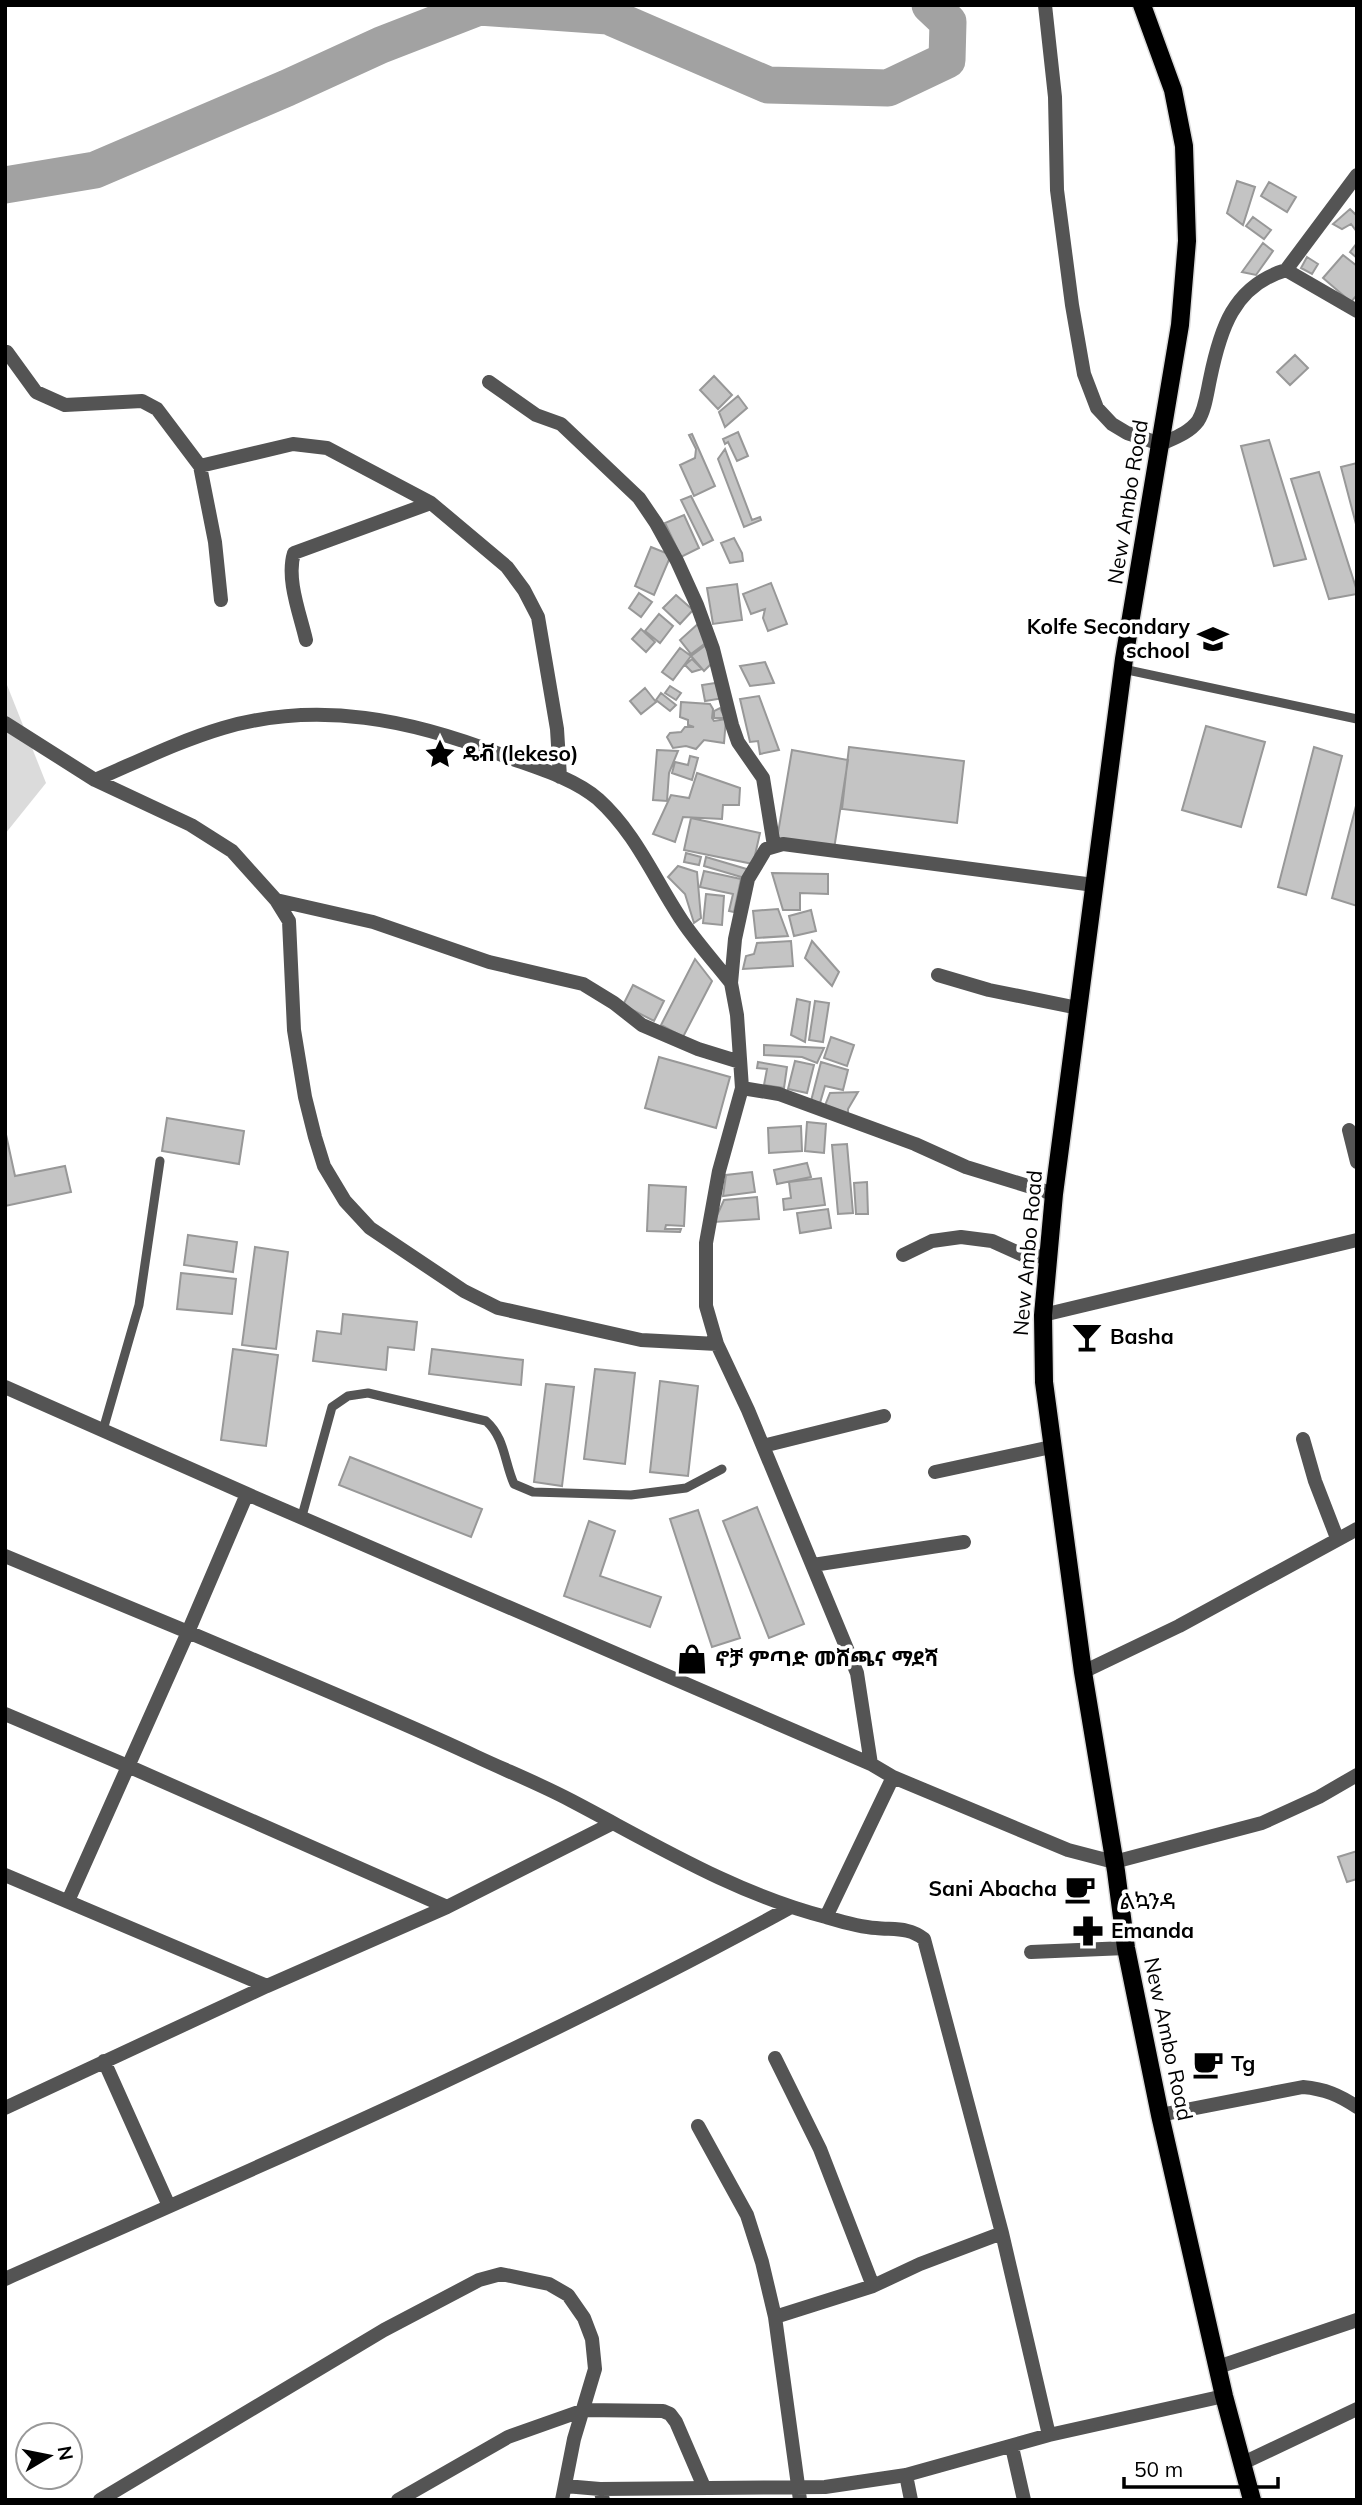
<svg xmlns="http://www.w3.org/2000/svg" width="1362" height="2505" font-family="Mulish,'Noto Sans Ethiopic',sans-serif">
  <style>
    .green { fill: #dbdbdb }
    .lines { fill: none; stroke-linecap: round; stroke-linejoin: round }
    .river { stroke: #a2a2a2; stroke-width: 37 }
    .building { fill: #c4c4c4; stroke: #989898; stroke-width: 2 }
    .primary-casing { stroke: #dbdbdb; stroke-width: 21 }
    .lane { stroke: #545454; stroke-width: 9 }
    .street { stroke: #545454; stroke-width: 14 }
    .primary { stroke: #000; stroke-width: 18 }
    .labels { text-anchor: middle; stroke-width: 7; stroke-linejoin: round; paint-order: stroke }
    .street-label { font-size: 21px; fill: #000; stroke: #fff }
    .poi-label { font-size: 21px; font-weight: bold; fill: #000; stroke: #fff; text-anchor: start }
    .neighbourhood-label { font-size: 23px; fill: #000; stroke: #fff }
  </style>
  <rect width="100%" height="100%" fill="#fff"/>
  <path class="green" d="M5 680 46 783 5 834Z"/>
  <g class="lines">
    <path class="river" d="M5 185 95 170 287 88 381 45 479 7 608 16 768 85 888 88 947 60 948 22 930 5"/>
  </g>
  <path class="building" d="M1237 181 1255 187 1243 225 1227 213Z
    M1269 182 1296 197 1287 212 1261 196Z
    M1350 209 1357 216V232L1351 224 1342 229 1333 224Z
    M1253 217 1271 230 1264 239 1246 226Z
    M1263 243 1273 251 1256 275 1242 272Z
    M1357 243V258L1350 252Z
    M1343 255 1357 266V295L1351 302 1323 278Z
    M1307 257 1318 264 1312 274 1301 268Z
    M1295 355 1308 368 1290 385 1277 372Z
    M714 376 732 395 718 409 700 390Z
    M738 396 747 408 725 427 719 412Z
    M738 432 748 456 737 461 728 442 725 444 723 439Z
    M692 434 715 486 694 496 680 465 695 458 696 449 689 435Z
    M1269 440 1306 559 1274 566 1241 446Z
    M725 449 752 520 760 517 761 520 744 527 718 459Z
    M1357 463V528L1341 467Z
    M1319 472 1357 591V594L1329 599 1291 479Z
    M691 496 713 540 703 545 681 500Z
    M684 515 699 548 681 557 665 523Z
    M734 538 742 553 743 561 730 563 721 543Z
    M651 547 671 555 654 595 635 586Z
    M771 583 787 624 768 631 763 618 765 609 751 614 743 594Z
    M737 584 742 620 713 624 707 588Z
    M639 593 652 602 641 617 629 608Z
    M676 595 693 610 680 624 663 608Z
    M659 614 673 626 660 643 645 631Z
    M699 623 707 642 691 654 680 640Z
    M641 629 655 642 646 652 632 639Z
    M706 645 715 660 704 671 691 656Z
    M680 648 691 656 673 680 662 672Z
    M692 659 702 669 692 672 685 665Z
    M765 662 774 683 750 686 740 666Z
    M722 682 724 698 705 701 702 685Z
    M670 686 681 693 676 700 665 693Z
    M645 688 656 702 641 714 630 701Z
    M661 693 676 705 670 711 656 700Z
    M759 696 779 750 760 754 758 741 750 742 740 699Z
    M681 702 710 704 713 709 712 718 714 721 726 719 724 743 704 740 696 749 686 746 673 748 667 737 670 733 681 732 685 727H694L688 725V720L680 717Z
    M720 708 725 718H714V711Z
    M1206 726 1265 742 1241 827 1182 810Z
    M849 747 964 761 957 823 842 809Z
    M1314 747 1342 756 1306 895 1278 887Z
    M657 750 678 751 669 773 667 801 653 800Z
    M792 750 848 760 834 849 777 839Z
    M690 756 698 758 692 780 672 773 675 762 688 765Z
    M697 773 740 788 739 805H723L722 819 683 817 675 842 653 834 671 795 689 798Z
    M1357 802V906L1332 898Z
    M691 818 760 833 753 864 684 850Z
    M686 853 701 857 699 865 684 862Z
    M706 857 750 870 748 879 704 866Z
    M678 866 697 872 701 918 694 923 685 894 668 877Z
    M704 871 741 879 734 912 729 911 733 894 700 887Z
    M772 873 828 874V894L800 893V910H783Z
    M706 894 724 896 722 925 703 923Z
    M778 909 788 936 756 938 753 911Z
    M811 910 816 931 794 936 789 916Z
    M791 941 793 966 743 969 746 956 754 954 757 943Z
    M812 941 839 972 832 986 805 958Z
    M695 959 712 981 683 1037 661 1025Z
    M633 985 664 1001 654 1021 623 1005Z
    M797 999 810 1002 805 1042 791 1035Z
    M815 1001 829 1003 823 1042 809 1040Z
    M831 1037 854 1045 847 1066 824 1058Z
    M764 1045 824 1048 817 1063 802 1057 764 1055Z
    M659 1057 730 1077 716 1128 645 1108Z
    M795 1061 814 1065 807 1093 788 1089Z
    M758 1062 787 1067 784 1088 764 1085 767 1069 757 1068Z
    M821 1062 848 1070 843 1090 825 1086 820 1103 811 1101Z
    M858 1092 848 1109V1118L824 1108 830 1093Z
    M167 1118 244 1131 239 1164 162 1151Z
    M807 1122 826 1124 824 1153 805 1151Z
    M801 1126 802 1151 769 1153 768 1128Z
    M5 1130 15 1176 65 1166 71 1192 5 1206Z
    M847 1144 853 1213 838 1214 832 1145Z
    M807 1163 811 1177 777 1184 774 1170Z
    M752 1172 755 1192 723 1196 726 1175Z
    M821 1178 825 1205 784 1210 783 1199 791 1198 789 1182Z
    M867 1182 868 1214H856L854 1183Z
    M649 1185 686 1187 684 1226 666 1225 665 1229H681L680 1232 647 1231Z
    M757 1197 759 1219 714 1222 724 1200Z
    M828 1209 831 1228 800 1233 797 1213Z
    M188 1235 237 1242 233 1272 184 1265Z
    M255 1247 288 1252 276 1349 242 1345Z
    M181 1273 236 1279 232 1314 177 1309Z
    M343 1314 417 1322 414 1350 388 1347 386 1370 313 1361 317 1331 341 1334Z
    M233 1349 278 1355 266 1446 221 1440Z
    M432 1349 523 1360 521 1385 429 1374Z
    M595 1369 635 1373 625 1464 584 1459Z
    M660 1381 698 1386 688 1476 650 1472Z
    M546 1384 574 1387 562 1486 534 1482Z
    M350 1457 482 1509 471 1537 339 1485Z
    M757 1507 804 1624 769 1638 723 1521Z
    M698 1510 740 1638 712 1647 670 1519Z
    M589 1521 615 1531 600 1576 661 1597 650 1627 564 1596Z
    M1357 1851V1879L1347 1882 1338 1857Z"/>
  <g class="lines">
    <g class="primary-casing">
      <path id="primary" d="M1142 5 1173 90 1184 146 1187 241 1180 325 1124 659 1054 1194 1043 1315 1044 1382 1083 1672 1116 1871 1126 1948 1160 2115 1224 2396 1252 2500"/>
    </g>
    <path class="lane" d="M1123 669 1357 719
      M103 1430 139 1305 160 1161
      M302 1516 332 1407 348 1396 368 1393 486 1421C505 1438 504 1461 514 1484L533 1492 631 1495 686 1488 722 1469"/>
    <path class="street" d="M1045 5 1055 97 1057 190 1072 305 1084 374 1097 408 1112 424 1127 433 1161 444C1174 438 1189 433 1198 421 1205 410 1207 393 1210 379 1220 330 1233 286 1286 270L1357 175
      M1286 270 1357 311
      M7 352 36 392 65 405 142 401 157 409 200 466 293 444 327 448 431 503 507 567 524 590 538 617 557 729 560 777
      M489 382 536 415 561 424 639 498 656 523 677 561 697 605 713 649 732 725 738 742 763 778 774 846
      M200 466 215 542 221 600
      M306 640C300 614 286 579 294 553L431 503
      M5 723 95 780 191 825 232 851 276 900 289 921 294 1030 305 1097 315 1137 324 1166 345 1201 370 1228 464 1291 498 1308 641 1340 717 1344
      M95 780C137 762 179 741 223 728 319 700 412 720 502 755 534 767 572 777 598 799 637 834 656 883 685 925 699 945 716 964 731 983
      M276 900 373 922 489 962 583 984 614 1003 642 1025 698 1049 740 1062
      M938 975 989 990 1078 1008
      M742 1088 779 1094 915 1144 966 1167 1054 1194
      M1349 1130 1357 1162
      M903 1255 932 1241 961 1237 992 1241 1023 1255 1047 1257
      M1043 1315 1357 1240
      M5 1387 247 1494 871 1764 893 1777 1068 1850 1114 1862 1262 1823 1319 1797 1357 1775
      M1303 1439 1315 1481 1337 1538
      M763 1446 884 1416
      M935 1472 1051 1447
      M247 1494 188 1632C284 1673 381 1712 475 1756 507 1771 540 1784 572 1801 654 1844 736 1894 826 1917
      M5 1556 188 1632 68 1901
      M813 1565 964 1542
      M1083 1672 1179 1626 1357 1529
      M5 1714 130 1767 447 1907
      M871 1764 857 1673 748 1410 717 1344 706 1306V1243L719 1171 742 1088 737 1015 731 983 735 939 748 879 766 849 783 844 1094 885
      M5 1875 267 1986 447 1907 611 1824
      M1031 1952 1126 1948
      M775 2058 820 2149 873 2286
      M104 2061 169 2206
      M5 2108 267 1986
      M1160 2115 1303 2087C1325 2089 1339 2095 1357 2107
      M698 2126 747 2215 762 2262 775 2317 800 2500
      M5 2279C269 2162 536 2047 789 1908
      M775 2317 873 2286 920 2264 1002 2233
      M1218 2367 1357 2320
      M1049 2435 1224 2396
      M1012 2447 1024 2500
      M1243 2463 1357 2409
      M906 2475 911 2500
      M565 2486 600 2489
      M100 2500 384 2330 479 2280 501 2274 549 2284 568 2295 584 2318 592 2339 595 2369 574 2439 562 2500
      M398 2500 508 2437 584 2410 663 2411 670 2414 676 2422 704 2487
      M603 2500 600 2489 825 2487 906 2475 1049 2435 1002 2233 924 1939C909 1927 894 1930 876 1928 859 1927 843 1922 826 1917L893 1777"/>
    <use href="#primary" class="primary"/>
  </g>
  <defs>
    <g id="school-bare" transform="scale(2.415)"><path d="M0-5L7-2L0 1L-7-2ZM-4 1L0 2.5L4 1V4Q0 6-4 4Z" fill="#000" stroke="#fff" stroke-width="2.5" paint-order="stroke"/></g>
    <g id="sight-bare" transform="scale(2.415)"><path d="M0-6L1.8-2.2L6-1.7L2.9 1.2L3.7 5.4L0 3.3L-3.7 5.4L-2.9 1.2L-6-1.7L-1.8-2.2Z" fill="#000" stroke="#fff" stroke-width="2.5" paint-order="stroke"/></g>
    <g id="bar-bare" transform="scale(2.415)"><path d="M-6-5H6L.8 .8V4.5H3.5V6h-7V4.5H-.8V.8Z" fill="#000" stroke="#fff" stroke-width="2.5" paint-order="stroke"/></g>
    <g id="shop-bare" transform="scale(2.415)"><path d="M-5-2.5h2.3a2.7 3.5 0 0 1 5.4 0H5L5.5 6h-11ZM-1.5-2.5h3a1.5 2.3 0 0 0-3 0Z" fill="#000" stroke="#fff" stroke-width="2.5" paint-order="stroke"/></g>
    <g id="cafe-bare" transform="scale(2.415)"><path d="M-5.5-4.5H6V0H3Q3 3.5 0 3.5H-2.5Q-5.5 3.5-5.5 0ZM3-3.2v2h1.7v-2ZM-6 4.5H4V6H-6Z" fill="#000" stroke="#fff" stroke-width="2.5" paint-order="stroke"/></g>
    <g id="pharmacy-bare" transform="scale(2.415)"><path d="M-2-6h4v4h4v4h-4v4h-4v-4h-4v-4h4Z" fill="#000" stroke="#fff" stroke-width="2.5" paint-order="stroke"/></g>
  </defs>
  <g fill-rule="evenodd">
    <use href="#school-bare" x="1213" y="639"/>
    <use href="#sight-bare" x="440" y="754"/>
    <use href="#bar-bare" x="1087" y="1337"/>
    <use href="#shop-bare" x="692" y="1659"/>
    <use href="#cafe-bare" x="1080" y="1889"/>
    <use href="#pharmacy-bare" x="1088" y="1931"/>
    <use href="#cafe-bare" x="1208" y="2064"/>
  </g>
  <g class="labels">
    <g class="street-label">
      <text transform="translate(1128 502) rotate(-81)" y="7">New Ambo Road</text>
      <text transform="translate(1028 1253) rotate(-85)" y="7">New Ambo Road</text>
      <text transform="translate(1168 2039) rotate(78)" y="7">New Ambo Road</text>
    </g>
    <g class="poi-label">
      <text x="1190" y="634" text-anchor="end">Kolfe Secondary<tspan x="1190" dy="24">school</tspan></text>
      <text x="463" y="761">ዴቭ (lekeso)</text>
      <text x="1110" y="1344">Basha</text>
      <text x="715" y="1666">ኖቻ ምጣድ መሸጫና ማደሻ</text>
      <text x="1057" y="1896" text-anchor="end">Sani Abacha</text>
      <text x="1111" y="1938">Emanda</text>
      <text x="1231" y="2071">Tg</text>
    </g>
    <g class="neighbourhood-label">
      <text x="1148" y="1909">ልኳንዳ</text>
    </g>
  </g>
  <rect width="1362" height="2505" fill="none" stroke="#000000" stroke-width="14"/>
  <g transform="translate(49 2456) rotate(80)"><circle r="33" fill="#ffffff" stroke="#999999" stroke-width="2"/>
  <path d="M0-5L12 26L0 18L-12 26Z" fill="#000000"/>
  <text y="-10" font-size="19" font-weight="bold" text-anchor="middle" fill="#000000">N</text>
  </g>
  <path d="M1124 2477v10h154v-10" fill="none" stroke="#000000" stroke-width="3.5"/>
  <text x="1134" y="2477" font-size="21" fill="#000000" stroke="#ffffff" stroke-width="5" paint-order="stroke">50 m</text>
</svg>
